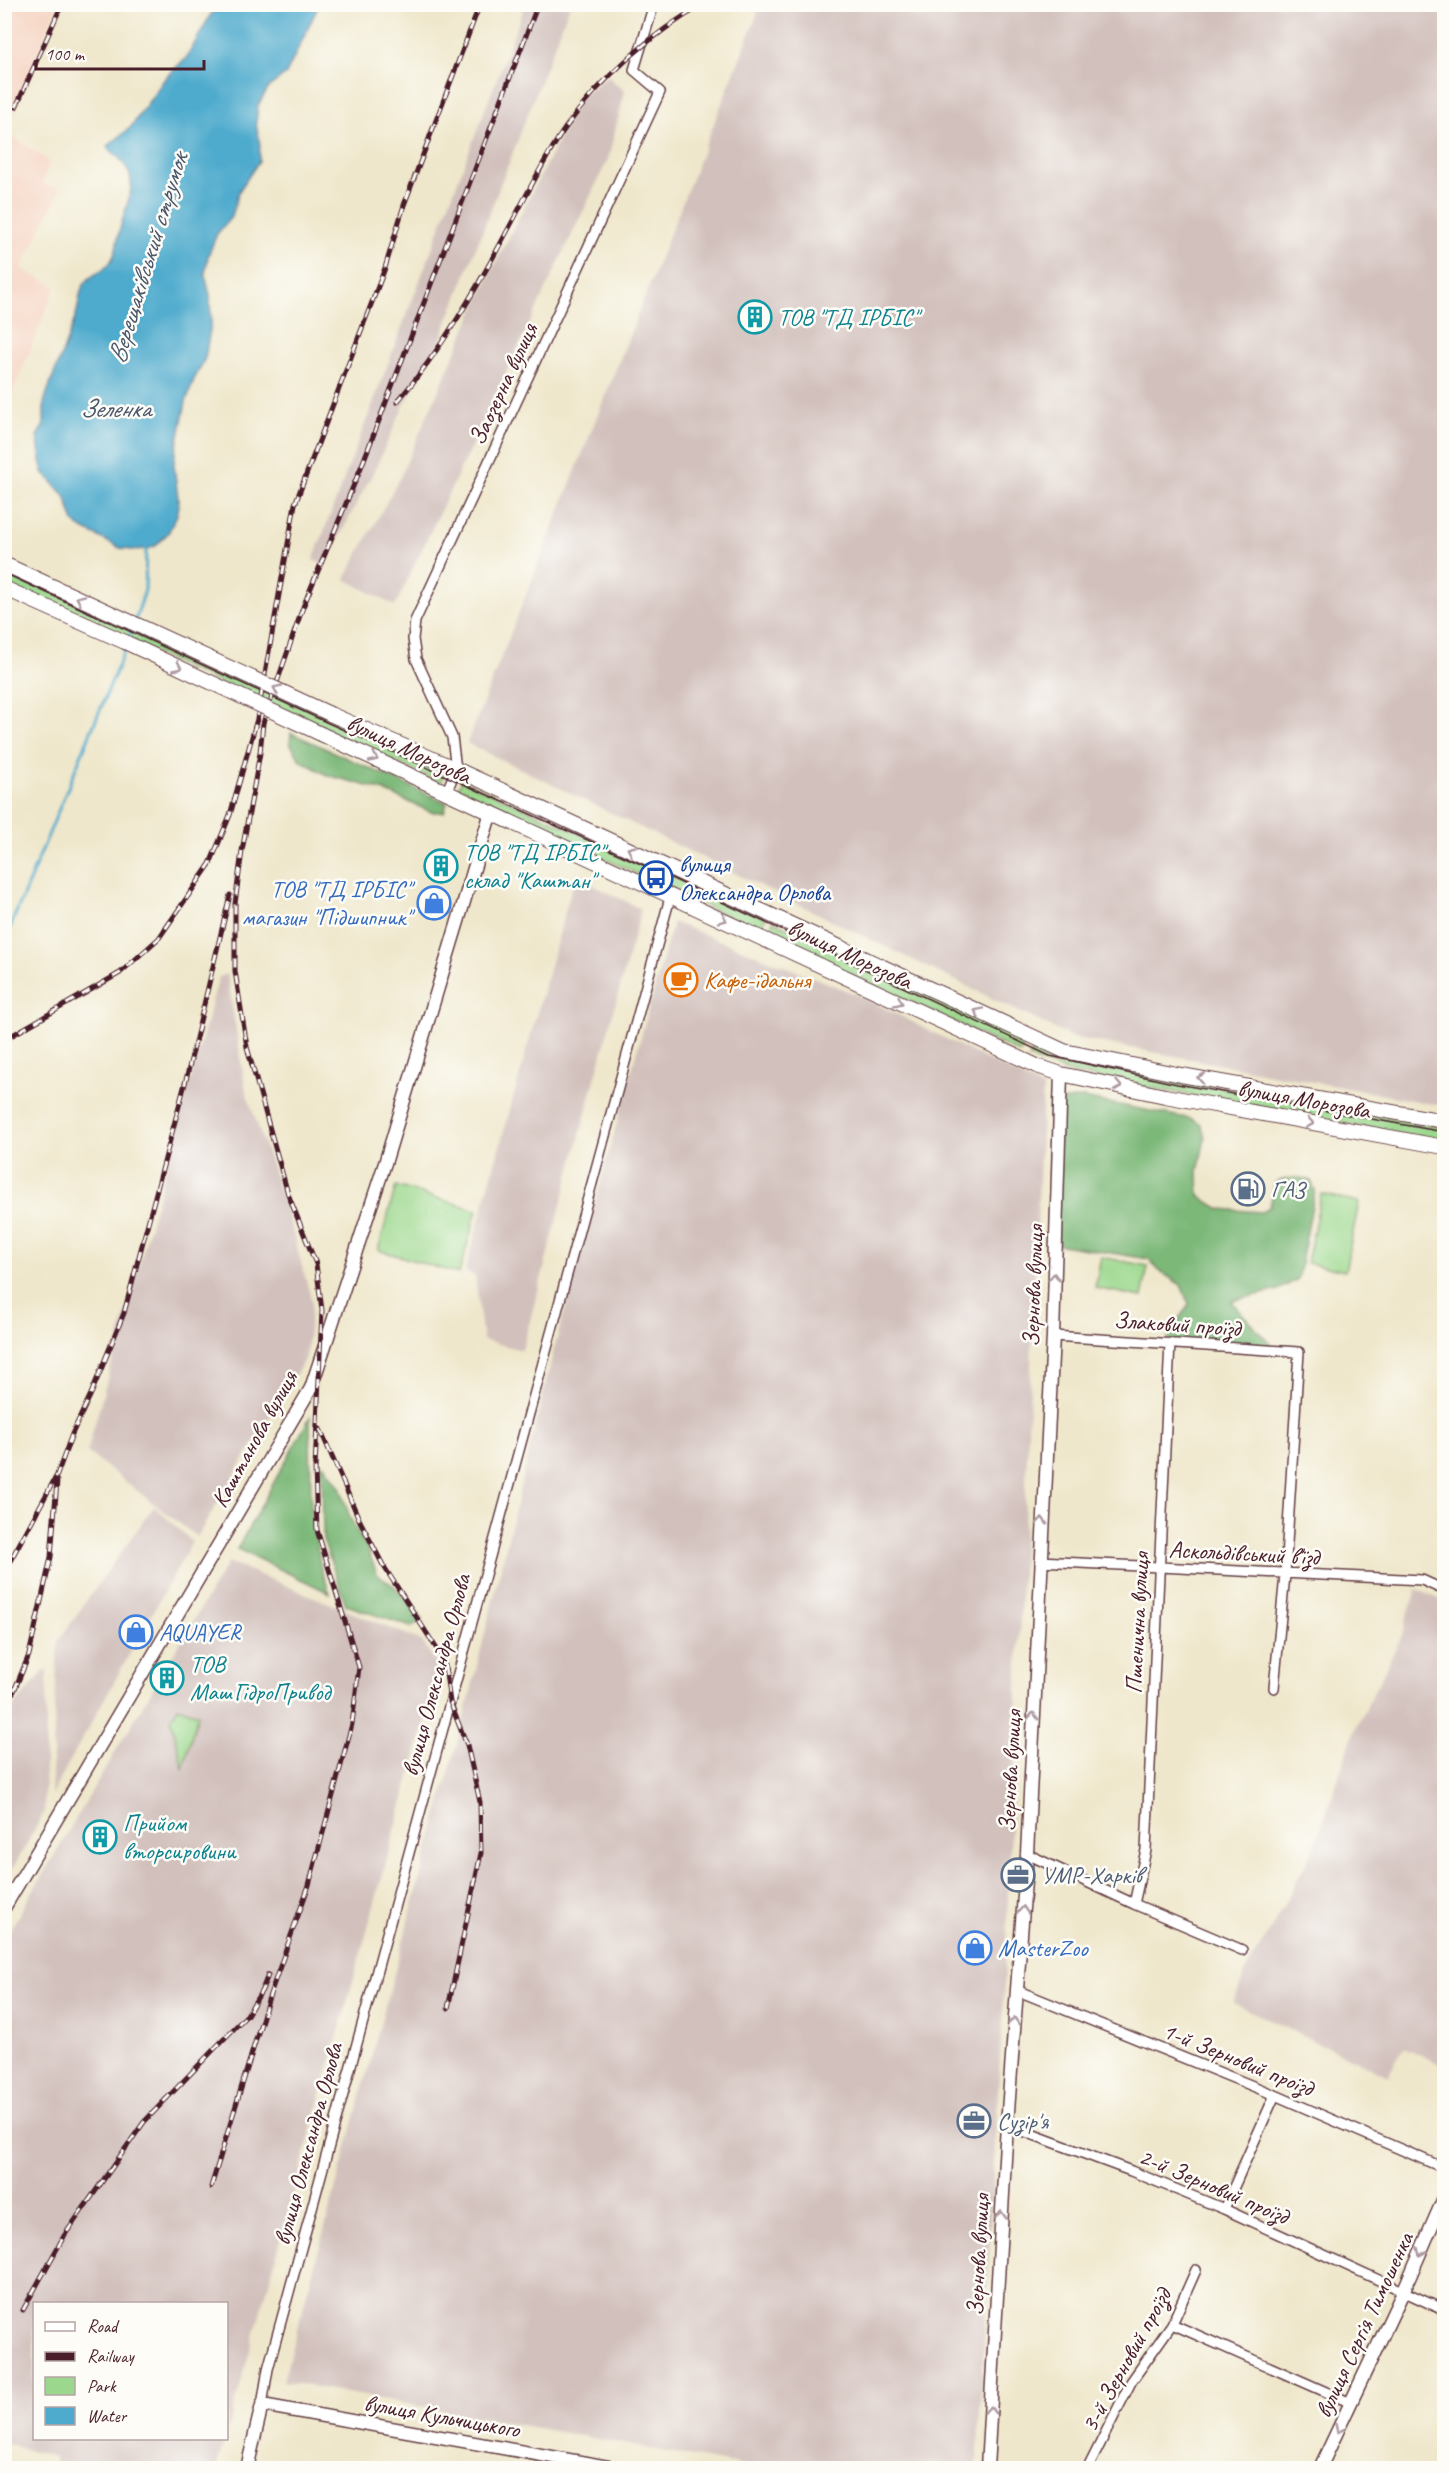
<svg xmlns="http://www.w3.org/2000/svg" width="1449" height="2473" font-family="Caveat,sans-serif">
  <style>
    .built { fill: #f5d3c1 }
    .industrial { fill: #d1c0bc }
    .green { fill: #9bd88d; stroke: #727c5c; stroke-width: 1.5 }
    .forest { fill: #7cb878; stroke: #636c52; stroke-width: 1.5 }
    .water { fill: #4fabcd; stroke: #4c657c; stroke-width: 1.5 }
    .lines { fill: none; stroke-linecap: round; stroke-linejoin: round }
    .stream { stroke: #4fabcd; stroke-width: 3 }
    .minor-casing { stroke: #633d43; stroke-width: 12 }
    .tertiary-casing { stroke: #633d43; stroke-width: 15 }
    .secondary-casing { stroke: #633d43; stroke-width: 16 }
    .minor { stroke: #fff; stroke-width: 9 }
    .tertiary { stroke: #fff; stroke-width: 12 }
    .secondary { stroke: #fff; stroke-width: 14 }
    .tram { stroke: #4a1f2b; stroke-width: 1.5 }
    .rail-casing { stroke: #4a1f2b; stroke-width: 5 }
    .rail { stroke: #fdfcf7; stroke-width: 3; stroke-dasharray: 9; stroke-linecap: butt }
    .secondary-bridge-casing { stroke: #633d43; stroke-width: 16; stroke-linecap: butt }
    .secondary-bridge { stroke: #fff; stroke-width: 14 }
    .oneway { stroke: #ae9aa0 }
    .labels { text-anchor: middle; stroke-width: 5; stroke-linejoin: round; paint-order: stroke }
    .culture-label { font-size: 24px; fill: #0d838f; stroke: #fdfcf7; text-anchor: start }
    .street-label { font-size: 24px; fill: #4a1f2b; stroke: #fdfcf7 }
    .transit-label { font-size: 24px; fill: #164399; stroke: #fdfcf7; text-anchor: start }
    .shop-label { font-size: 24px; fill: #366cbe; stroke: #fdfcf7; text-anchor: start }
    .food-label { font-size: 24px; fill: #c56008; stroke: #fdfcf7; text-anchor: start }
    .service-label { font-size: 24px; fill: #4e5e75; stroke: #fdfcf7; text-anchor: start }
    .water-label { font-size: 26px; font-style: italic; fill: #4c576c; stroke: #fdfcf7 }
  </style>
  <rect width="100%" height="100%" fill="#fdfcf7"/>
  <filter id="ink" filterUnits="userSpaceOnUse"><feTurbulence type="fractalNoise" baseFrequency=".0167" numOctaves="2"/><feDisplacementMap in="SourceGraphic" scale="12" xChannelSelector="R" yChannelSelector="G"/><feConvolveMatrix kernelMatrix="1 2 1 2 8 2 1 2 1" color-interpolation-filters="sRGB"/></filter>
  <filter id="wash" filterUnits="userSpaceOnUse"><feTurbulence type="fractalNoise" baseFrequency=".008" numOctaves="4" result="noise"/><feDisplacementMap in="SourceGraphic" scale="24" xChannelSelector="R" yChannelSelector="G"/><feGaussianBlur stdDeviation="1.35" result="paint"/><feColorMatrix in="noise" values="0 0 0 0 0 0 0 0 0 0 0 0 0 0 0 0 0 1.4 0 .05"/><feComposite in="paint" operator="in"/></filter>
  <g filter="url(#wash)">
    <rect width="100%" height="100%" fill="#efe7cb"/>
    <path class="built" d="M5 4 57 5 6 132 49 161 43 184 61 189 21 269 56 286 5 412Z"/>
    <path class="industrial" d="M525 5H570L438 346 404 405 374 471 324 565 313 560Z
      M761 5H1444V1106L1071 1037 467 743Z
      M607 76 625 91 608 159 395 606 345 579 400 477 494 266 580 98Z
      M575 876 641 909 522 1350 483 1340 475 1276 465 1271Z
      M673 922 863 997 1043 1088 1005 1967 977 2468H754L283 2381 468 1703 554 1349Z
      M227 974 246 1091 287 1212 312 1302 306 1357 197 1537 87 1452 219 977Z
      M154 1506 192 1542 51 1795 58 1641Z
      M228 1562 422 1641 440 1669 227 2433 226 2304H34V2438L225 2439 216 2468H56L55 2457 5 2444V1938Z
      M1416 1589 1444 1601V2066L1404 2047 1388 2076 1233 2003 1251 1960 1259 1950 1314 1849 1354 1732 1402 1635Z
      M47 1668 44 1813 5 1882V1716Z"/>
    <path class="green" d="M5 569 446 771 441 783 5 585Z
      M462 780 766 917 760 931 457 790Z
      M773 921 1027 1040 1020 1053 767 935Z
      M1036 1045 1079 1061 1444 1128V1142L1071 1073 1029 1058Z
      M396 1186 477 1210 459 1274 378 1250Z
      M1321 1194 1359 1202 1345 1271 1307 1263Z
      M1101 1257 1148 1266 1142 1297 1095 1288Z
      M178 1707 198 1714 183 1768 171 1719Z"/>
    <path class="forest" d="M291 733 447 803 444 812H431L382 790 327 775 300 760 290 743Z
      M1083 1098 1192 1119 1201 1124 1205 1138 1198 1172 1199 1196 1220 1209 1262 1212 1270 1206 1275 1183C1288 1177 1297 1176 1311 1181L1315 1190 1298 1279 1278 1290 1231 1301 1275 1350 1170 1343 1168 1338 1173 1327 1189 1305 1181 1285 1161 1272 1149 1259 1056 1244 1060 1101Z
      M310 1417 311 1509 321 1569 330 1593 237 1549Z
      M324 1464 340 1487 350 1518 368 1550 377 1574 394 1586 414 1608 422 1620 411 1627 346 1605 323 1539 322 1465Z"/>
    <path class="water" d="M224 4 319 5 286 74 269 87 258 105 256 123 260 145 259 161 239 191 232 216 217 234 208 256 205 275 210 295 211 324 205 358 193 382 186 402 175 455 174 465 179 506 177 515 168 533 155 546 147 549 131 550 120 548 79 527 74 522 65 496 43 472 37 436 44 425V403L47 393C56 367 68 341 76 315 79 306 79 296 82 288 88 275 101 273 109 264 118 253 116 241 120 229 130 190 144 177 107 147L131 127 166 77 187 57 211 14Z"/>
    <g class="lines">
      <path class="stream" d="M135 621 145 590 146 548
        M128 641 133 627
        M4 942 126 647"/>
    </g>
  </g>
  <g filter="url(#ink)">
    <g class="lines">
      <g class="minor-casing">
        <path id="minor" d="M447 791 456 769 452 737 416 659 413 639 415 621 660 92 634 70 654 4
          M1053 1336 1299 1352 1285 1575 1274 1688
          M1040 1561 1422 1580 1444 1590
          M1027 1854 1134 1904 1242 1950
          M1134 1904 1146 1850 1170 1343
          M1016 1990 1275 2095 1444 2168
          M1007 2125 1131 2171 1224 2209 1444 2310
          M1224 2209 1275 2095
          M1172 2324 1351 2403
          M262 2405 268 2369 671 894
          M1088 2468 1131 2382 1172 2324 1196 2270"/>
      </g>
      <g class="tertiary-casing">
        <path id="tertiary" d="M4 1908 311 1388 386 1160 491 812
          M247 2468 262 2405 614 2468
          M987 2468 1007 2125 1027 1854 1053 1336 1061 1074
          M1320 2468 1403 2292 1444 2198"/>
      </g>
      <g class="secondary-casing">
        <path id="secondary" d="M4 564 133 623
          M4 588 125 642
          M330 714 456 769 1064 1051 1181 1075 1444 1121
          M321 734 1037 1066 1061 1074 1165 1096 1444 1147"/>
      </g>
      <use href="#minor" class="minor"/>
      <use href="#tertiary" class="tertiary"/>
      <use href="#secondary" class="secondary"/>
      <path class="tram" d="M4 573 326 722 643 865 1050 1056 1177 1084 1444 1132"/>
      <g class="rail-casing">
        <path id="rail" d="M16 107 62 4
          M397 402C443 348 477 288 510 226 528 193 544 158 566 127 601 78 652 33 704 4
          M4 1040 120 973 159 938 210 864 230 815 257 719 295 504 385 268 404 205 480 4
          M320 1429 359 1519 383 1565 444 1660 450 1702 467 1745 480 1802 481 1853 448 2008
          M4 1572 57 1475 72 1434 91 1394 124 1313 187 1076 230 895
          M4 1705 14 1691 29 1655 51 1557 57 1481
          M211 2187 268 2000 309 1885 352 1724 359 1667 317 1530 315 1468 322 1310 316 1264 288 1194 247 1047 235 971V904L242 851 260 753 263 723 303 607 362 465 538 4
          M23 2310 64 2236 144 2122 247 2015 262 1990 268 1975"/>
      </g>
      <use href="#rail" class="rail"/>
      <g class="secondary-bridge-casing">
        <path id="secondary-bridge" d="M133 623 330 714
          M125 642 321 734"/>
      </g>
      <use href="#secondary-bridge" class="secondary-bridge"/>
    </g>
    <defs><path id="oneway-chevron" d="M-2-3.5L2.5 0L-2 3.5" fill="none" stroke-width="1.6" stroke-linecap="round" stroke-linejoin="round" transform="scale(1.5)"/></defs>
    <g class="oneway">
      <use href="#oneway-chevron" transform="translate(80 599) rotate(-155)"/>
      <use href="#oneway-chevron" transform="translate(178 667) rotate(25)"/>
      <use href="#oneway-chevron" transform="translate(277 689) rotate(-155)"/>
      <use href="#oneway-chevron" transform="translate(374 758) rotate(25)"/>
      <use href="#oneway-chevron" transform="translate(631 850) rotate(-156)"/>
      <use href="#oneway-chevron" transform="translate(723 919) rotate(25)"/>
      <use href="#oneway-chevron" transform="translate(899 1002) rotate(25)"/>
      <use href="#oneway-chevron" transform="translate(978 1012) rotate(-155)"/>
      <use href="#oneway-chevron" transform="translate(1201 1078) rotate(-170)"/>
      <use href="#oneway-chevron" transform="translate(1118 1086) rotate(12)"/>
      <use href="#oneway-chevron" transform="translate(1310 1123) rotate(10)"/>
      <use href="#oneway-chevron" transform="translate(1054 1277) rotate(-88)"/>
      <use href="#oneway-chevron" transform="translate(1042 1521) rotate(-87)"/>
      <use href="#oneway-chevron" transform="translate(1033 1716) rotate(-87)"/>
      <use href="#oneway-chevron" transform="translate(1023 1910) rotate(-86)"/>
      <use href="#oneway-chevron" transform="translate(1014 2021) rotate(-86)"/>
      <use href="#oneway-chevron" transform="translate(1001 2215) rotate(-87)"/>
      <use href="#oneway-chevron" transform="translate(1421 2252) rotate(114)"/>
      <use href="#oneway-chevron" transform="translate(990 2410) rotate(-87)"/>
      <use href="#oneway-chevron" transform="translate(1339 2429) rotate(116)"/>
    </g>
  </g>
  <defs>
    <g id="building-ring" transform="scale(1.725)"><circle r="9.5" fill="#fdfcf7" stroke="#0f9aa8" stroke-width="1.5"/><path d="M-4-6H4V6H1V3H-1V6H-4ZM-2.5-4.3h1.7v1.8h-1.7ZM.8-4.3h1.7v1.8H.8ZM-2.5-1h1.7V.8h-1.7ZM.8-1h1.7V.8H.8Z" fill="#0f9aa8"/></g>
    <g id="bus-ring" transform="scale(1.725)"><circle r="9.5" fill="#fdfcf7" stroke="#1a4fb4" stroke-width="1.5"/><path d="M-5-6H5V4H4V6H2V4H-2V6H-4V4H-5ZM-3.5-4V0h7V-4ZM-3.5 1.2v1.5H-2V1.2ZM2 1.2v1.5H3.5V1.2Z" fill="#1a4fb4"/></g>
    <g id="shop-ring" transform="scale(1.725)"><circle r="9.5" fill="#fdfcf7" stroke="#3f7fe0" stroke-width="1.5"/><path d="M-5-2.5h2.3a2.7 3.5 0 0 1 5.4 0H5L5.5 6h-11ZM-1.5-2.5h3a1.5 2.3 0 0 0-3 0Z" fill="#3f7fe0"/></g>
    <g id="cafe-ring" transform="scale(1.725)"><circle r="9.5" fill="#fdfcf7" stroke="#e8710a" stroke-width="1.5"/><path d="M-5.5-4.5H6V0H3Q3 3.5 0 3.5H-2.5Q-5.5 3.5-5.5 0ZM3-3.2v2h1.7v-2ZM-6 4.5H4V6H-6Z" fill="#e8710a"/></g>
    <g id="fuel-ring" transform="scale(1.725)"><circle r="9.5" fill="#fdfcf7" stroke="#5c6f8a" stroke-width="1.5"/><path d="M-5.5-6h7V0h2V4h1.3V-2.5L3-4.5l.8-.8L6-3V5H2.5V1h-1V6h-7ZM-4.2-4.7v3.2H.2V-4.7Z" fill="#5c6f8a"/></g>
    <g id="office-ring" transform="scale(1.725)"><circle r="9.5" fill="#fdfcf7" stroke="#5c6f8a" stroke-width="1.5"/><path d="M-6-3h4V-5.5h4V-3h4V5H-6ZM-1-4.5V-3h2v-1.5ZM-6 0V1H6V0Z" fill="#5c6f8a"/></g>
  </defs>
  <g fill-rule="evenodd">
    <use href="#building-ring" x="755" y="317"/>
    <use href="#building-ring" x="441" y="866"/>
    <use href="#bus-ring" x="656" y="878"/>
    <use href="#shop-ring" x="434" y="903"/>
    <use href="#cafe-ring" x="681" y="980"/>
    <use href="#fuel-ring" x="1248" y="1189"/>
    <use href="#shop-ring" x="136" y="1632"/>
    <use href="#building-ring" x="167" y="1678"/>
    <use href="#building-ring" x="100" y="1837"/>
    <use href="#office-ring" x="1018" y="1875"/>
    <use href="#shop-ring" x="975" y="1948"/>
    <use href="#office-ring" x="974" y="2121"/>
  </g>
  <g class="labels">
    <g class="culture-label">
      <text x="778" y="325">ТОВ "ТД ІРБІС"</text>
      <text x="464" y="860">ТОВ "ТД ІРБІС"<tspan x="464" dy="28">склад "Каштан"</tspan></text>
      <text x="190" y="1672">ТОВ<tspan x="190" dy="28">МашГідроПривод</tspan></text>
      <text x="123" y="1831">Прийом<tspan x="123" dy="28">вторсировини</tspan></text>
    </g>
    <g class="street-label">
      <text transform="translate(503 384) rotate(-65)" y="8">Заозерна вулиця</text>
      <text transform="translate(409 749) rotate(25)" y="8">вулиця Морозова</text>
      <text transform="translate(850 954) rotate(25)" y="8">вулиця Морозова</text>
      <text transform="translate(1304 1099) rotate(10)" y="8">вулиця Морозова</text>
      <text transform="translate(1033 1286) rotate(-88)" y="8">Зернова вулиця</text>
      <text transform="translate(1177 1324) rotate(4)" y="8">Злаковий проїзд</text>
      <text transform="translate(254 1439) rotate(-61)" y="8">Каштанова вулиця</text>
      <text transform="translate(1244 1553) rotate(3)" y="8">Аскольдівський в'їзд</text>
      <text transform="translate(1137 1623) rotate(-87)" y="8">Пшенична вулиця</text>
      <text transform="translate(436 1675) rotate(-75)" y="8">вулиця Олександра Орлова</text>
      <text transform="translate(1010 1771) rotate(-87)" y="8">Зернова вулиця</text>
      <text transform="translate(1238 2059) rotate(22)" y="8">1-й Зерновий проїзд</text>
      <text transform="translate(308 2144) rotate(-75)" y="8">вулиця Олександра Орлова</text>
      <text transform="translate(1214 2186) rotate(23)" y="8">2-й Зерновий проїзд</text>
      <text transform="translate(978 2255) rotate(-87)" y="8">Зернова вулиця</text>
      <text transform="translate(1364 2325) rotate(-65)" y="8">вулиця Сергія Тимошенка</text>
      <text transform="translate(1126 2360) rotate(-61)" y="8">3-й Зерновий проїзд</text>
      <text transform="translate(442 2416) rotate(10)" y="8">вулиця Кульчицького</text>
    </g>
    <g class="transit-label">
      <text x="679" y="872">вулиця<tspan x="679" dy="28">Олександра Орлова</tspan></text>
    </g>
    <g class="shop-label">
      <text x="411" y="897" text-anchor="end">ТОВ "ТД ІРБІС"<tspan x="411" dy="28">магазин "Підшипник"</tspan></text>
      <text x="159" y="1640">AQUAYER</text>
      <text x="998" y="1956">MasterZoo</text>
    </g>
    <g class="food-label">
      <text x="704" y="988">Кафе-їдальня</text>
    </g>
    <g class="service-label">
      <text x="1271" y="1197">ГАЗ</text>
      <text x="1041" y="1883">УМР-Харків</text>
      <text x="997" y="2129">Сузір'я</text>
    </g>
    <g class="water-label">
      <text transform="translate(147 258) rotate(-73)" y="9">Верещаківський струмок</text>
      <text x="115" y="417">Зеленка</text>
    </g>
  </g>
  <rect width="1449" height="2473" fill="none" stroke="#fdfcf7" stroke-width="24"/>
  <rect x="33" y="2302" width="195" height="138" fill="#fdfcf7" stroke="#b5a4a5" stroke-width="1.5"/>
  <rect x="45" y="2322" width="30" height="9" fill="#ffffff" stroke="#b5a4a5" stroke-width="1.5"/>
  <text x="87" y="2332" font-size="18" fill="#4a1f2b">Road</text>
  <rect x="45" y="2352" width="30" height="9" fill="#4a1f2b" stroke="#b5a4a5" stroke-width="1.5"/>
  <text x="87" y="2362" font-size="18" fill="#4a1f2b">Railway</text>
  <rect x="45" y="2377" width="30" height="18" fill="#9bd88d" stroke="#b5a4a5" stroke-width="1.5"/>
  <text x="87" y="2392" font-size="18" fill="#4a1f2b">Park</text>
  <rect x="45" y="2407" width="30" height="18" fill="#4fabcd" stroke="#b5a4a5" stroke-width="1.5"/>
  <text x="87" y="2422" font-size="18" fill="#4a1f2b">Water</text>
  <path d="M36 60v9h168v-9" fill="none" stroke="#4a1f2b" stroke-width="3"/>
  <text x="45" y="60" font-size="18" fill="#4a1f2b" stroke="#fdfcf7" stroke-width="4.5" paint-order="stroke">100 m</text>
</svg>
